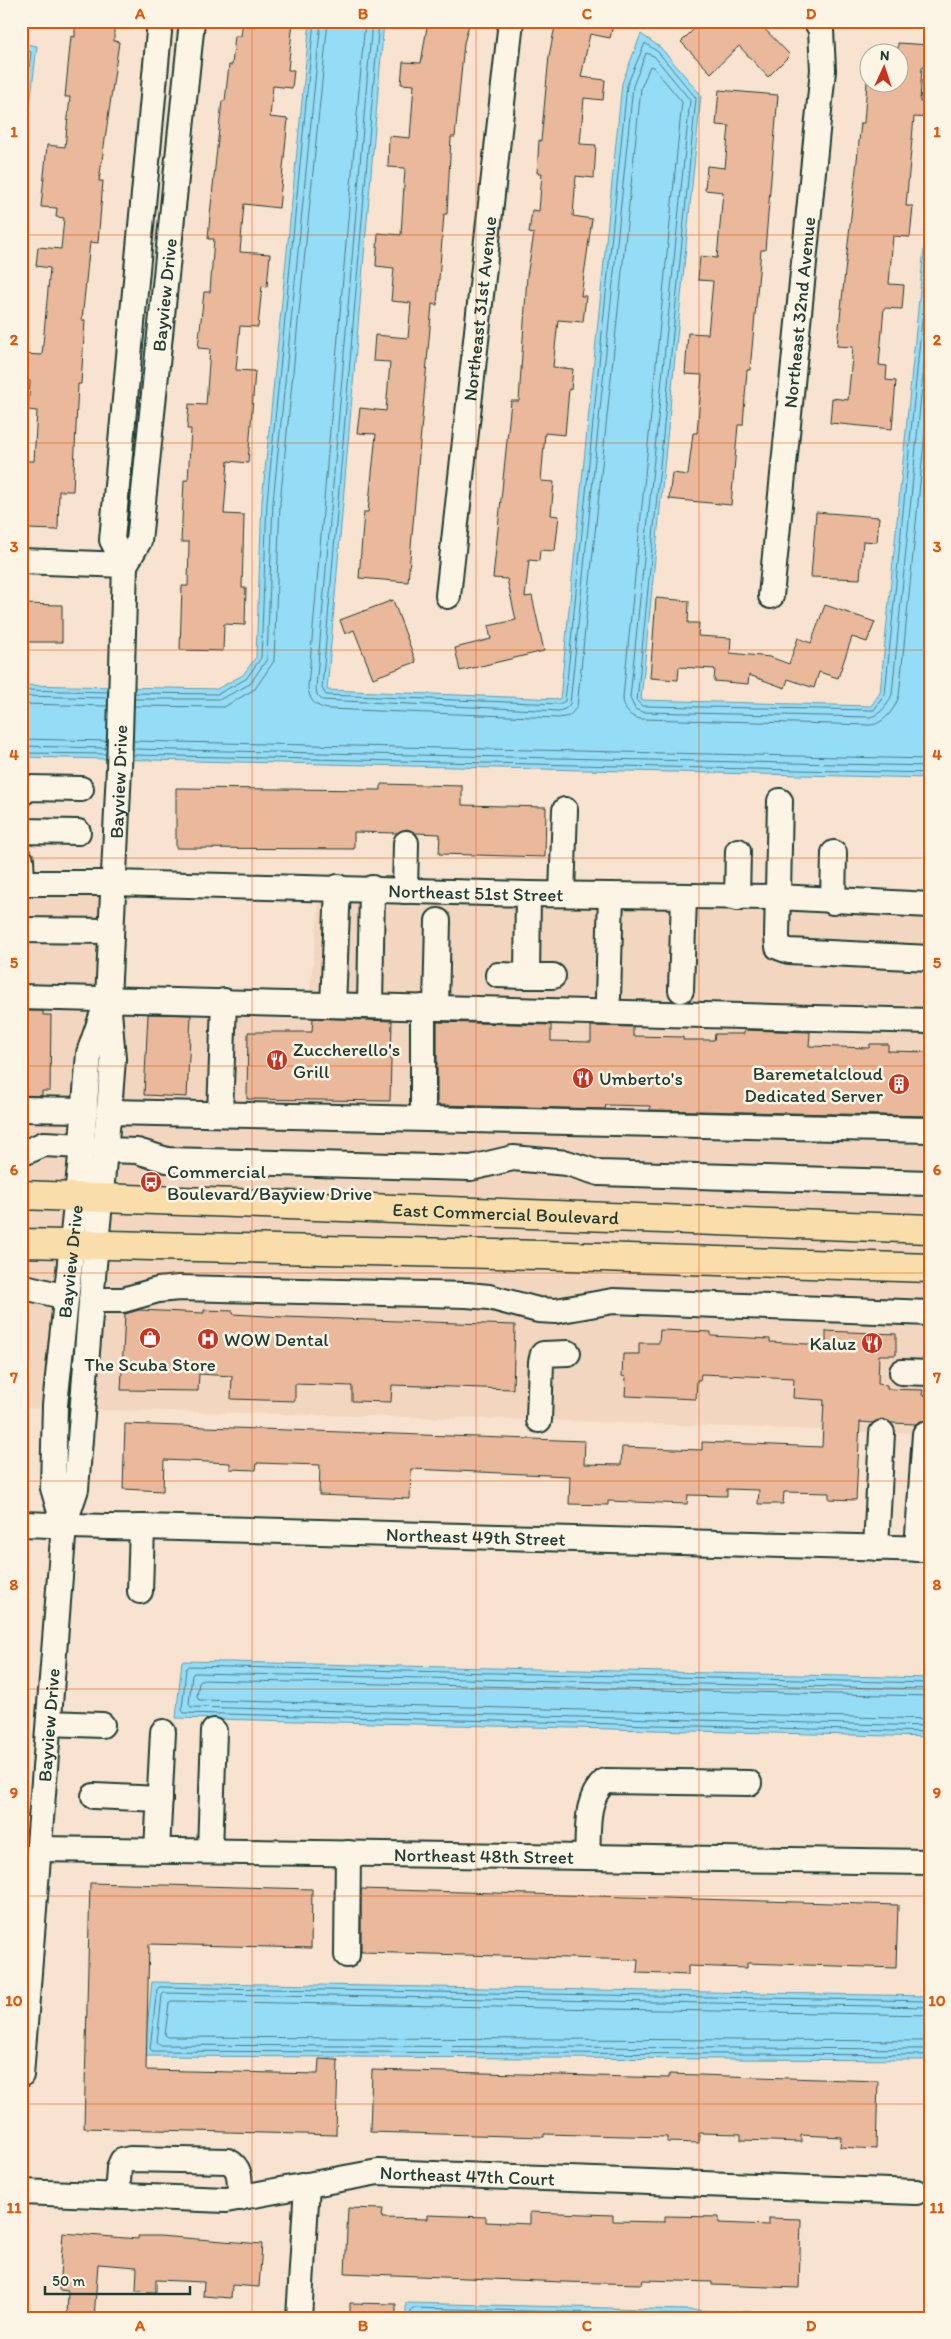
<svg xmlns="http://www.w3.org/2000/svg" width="951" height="2339" font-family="Itim,sans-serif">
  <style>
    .built { fill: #f3d6bf }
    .water { fill: #95dcf7; stroke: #669ca9 }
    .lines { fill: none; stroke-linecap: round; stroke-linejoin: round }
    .shore { stroke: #4e7d82; stroke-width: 1 }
    .building { fill: #eab89b; stroke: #1f3d34 }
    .minor-casing { stroke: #1f3d34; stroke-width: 28 }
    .major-casing { stroke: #1f3d34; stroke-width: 31 }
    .minor { stroke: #fcf5e5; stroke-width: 24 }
    .major { stroke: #f9deab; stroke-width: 28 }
    .grid { fill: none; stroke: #de580e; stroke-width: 1; stroke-opacity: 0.55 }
    .labels { text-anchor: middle; stroke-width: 5; stroke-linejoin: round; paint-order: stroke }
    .street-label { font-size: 19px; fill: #1f3d34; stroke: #fcf5e5 }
    .poi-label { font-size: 19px; fill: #1f3d34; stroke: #fcf5e5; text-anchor: start }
    .neatline { fill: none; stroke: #de580e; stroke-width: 2 }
    .grid-label { font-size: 16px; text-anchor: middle; font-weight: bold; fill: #de580e }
  </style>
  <rect width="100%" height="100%" fill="#f7e3cf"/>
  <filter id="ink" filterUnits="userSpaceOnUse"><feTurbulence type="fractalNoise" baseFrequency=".02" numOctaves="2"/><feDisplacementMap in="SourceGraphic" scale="10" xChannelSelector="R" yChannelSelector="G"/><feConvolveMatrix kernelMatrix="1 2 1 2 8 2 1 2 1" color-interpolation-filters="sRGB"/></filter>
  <g filter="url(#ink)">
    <path class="built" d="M21 883 113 889 108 998 309 1001 320 895 930 910V1434L539 1420 21 1408Z"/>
    <path class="water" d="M310 21H384L327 690 560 699 622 83 641 34 661 48 701 95 641 700 871 706 880 693 930 188V778L21 757V685L217 689 243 675 256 657 262 501Z
      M21 43 37 46 21 180Z
      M182 1661 930 1678V1737L176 1718Z
      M152 1982 930 1996V2060L144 2056Z
      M406 2303 930 2316V2318H406Z"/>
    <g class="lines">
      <path class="shore" d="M365 21 308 687C309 700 315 707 328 709L559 718 569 716 577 707 641 88 650 66 653 67 682 102 623 697C623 710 630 718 642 719L870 725C884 724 895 709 899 696L930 381
        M372 21 316 688 317 695 322 700 559 711 565 709 570 704 633 86 646 53 654 56 690 100 630 698 635 709 642 712 870 717C880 715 889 704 892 694L930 303
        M379 21 322 688 326 695 559 704 565 701 627 85 645 43 658 52 696 98 637 701 642 706 874 710 885 694 930 239
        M21 48 31 52 21 137
        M21 690 108 692
        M134 693 218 694 246 679 261 658 267 502 314 21
        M21 696 108 698
        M134 699H221L250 684 267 659 273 502 321 21
        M21 704 108 706
        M134 706 224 707 255 689 274 661 280 503 328 21
        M21 739 107 741
        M133 741 930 759
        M21 746 106 748
        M133 749 930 766
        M21 753 106 754
        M133 755 930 773
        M930 1683 188 1666 186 1668 182 1710 184 1713 930 1732
        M930 1689 194 1673 192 1675 189 1704 191 1707 930 1726
        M930 1696 201 1680 199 1682 197 1697 199 1700 930 1719
        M930 2001 159 1987 157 1989 150 2048 152 2051 930 2055
        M930 2007 164 1993 162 1995 157 2042 159 2045 930 2049
        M930 2015 171 2001 169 2003 165 2035 168 2037 930 2041
        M411 2318V2310L413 2308 788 2318
        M417 2318 419 2315 539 2318"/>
    </g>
    <path class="building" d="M75 21H114V41L119 42 99 181H103L98 243 90 242 82 320H85L81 384H78L73 491H59L58 530 27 529 28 488 21 487V461H34L37 411 28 410 30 381 21 380 23 354 42 355 50 268 36 266 38 247 61 249 64 218 56 217 57 208 41 207 47 145 65 147 70 97H65L71 36 75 37Z
      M243 21H293L288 70H294L292 88 273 86 270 117 288 119 279 208 244 204 240 252 270 254 267 287 262 286 258 327 240 326 236 370 255 371 248 463 228 461 224 514 244 515 242 588H246L245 625 224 624 223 651 180 650 182 586H188L189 542H181L184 480H188L191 429H187L189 404 206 405 210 349 198 348 204 292H210L214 239H208L210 215 222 101H225L229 65H232L235 36H241Z
      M428 21H470L464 43 455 137H451L447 214H444L437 305 432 304 408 582 359 578 364 512H368L376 434 357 433 360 408 386 411 390 362 373 361 375 335 408 338 411 303 391 301 394 268 376 266 378 233 401 235 405 168 388 167 389 136 410 138 414 85 401 84 403 62 421 63Z
      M556 21H614L610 38 590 34 581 77 605 80 603 100 584 98 580 144 596 145 594 178 576 176 573 216 592 219 581 296H586L583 322 558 320 553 367 573 369 571 390 569 389 565 435 545 433 541 481 554 482 551 515 559 516 555 551 540 550 539 561 529 560 525 597 532 596 544 651 460 671 455 648 491 639 488 626 516 620 507 579 493 578 511 401H519L527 276 534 234 529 233 532 210 539 211 542 173H537L539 140 541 141 549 56Z
      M702 21H757L790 55 768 77 739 46 711 73 681 42Z
      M898 43 930 45V67H922L920 102H930V118L914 117 906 206H913L910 237 893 236 889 284 904 285 902 309 884 308 879 365 887 366 886 380 896 381 892 429 830 423 832 398 848 400 853 347 837 346 861 123H864L867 82H898Z
      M719 90 778 95 765 250H761L750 370H747L743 425H738L731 505 669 499 672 473 688 475 693 433H697L702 375 685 374 688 333 708 334 713 281 698 280 700 256 717 258 723 192 705 190 707 166 725 168 729 126 716 125Z
      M816 512 879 517 877 542 863 541 860 579 811 577Z
      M656 598 689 601 688 623H699L698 636 731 638 730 653 770 657 789 664 798 638 811 643 825 605 875 622 867 642 852 637 838 678 819 672 814 688 788 679 785 688 749 675 748 684 714 681 715 669 679 667 678 680 650 678Z
      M393 600 416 662 373 678 354 630 345 634 340 620Z
      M21 604 62 605V642H21Z
      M381 784 462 786V805L546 807 545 857 439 854 440 834 415 833 407 829 397 833 354 832V849L176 848V788L381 790Z
      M21 1011H43V1015H51L50 1091H42V1096L21 1095Z
      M148 1014 191 1015 187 1097 144 1095Z
      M313 1018 392 1021 390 1101 247 1099 248 1032H312Z
      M437 1022 551 1025V1041L591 1042V1026L633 1027V1036L683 1037V1040H714L715 1034H744V1030L810 1032 809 1046 869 1048 870 1044H888V1051L930 1052V1116L650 1110V1106L606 1105 605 1109 437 1105Z
      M139 1310 204 1313V1310L233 1311V1314L283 1317 515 1325 513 1389 392 1385 391 1402 352 1401V1386L295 1384V1401L231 1399 232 1376 199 1374 198 1391 121 1390 125 1314Z
      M660 1330 711 1332V1336L770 1339V1342L826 1345V1331L896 1334V1355H879L878 1384 887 1385V1389L923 1390 922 1395 930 1396V1422L925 1420 916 1424 891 1423 882 1419 874 1423 860 1422 856 1500 829 1499V1493L784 1492 783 1504H758L759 1490 727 1489V1496L688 1495 687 1504 608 1501V1505L569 1504 570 1476 411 1469 410 1499 319 1495 320 1465 257 1463 256 1470 230 1469V1463L164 1460 163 1491 123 1489 125 1424 585 1441 584 1464 621 1465 622 1447 702 1450V1442L822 1447 824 1400 793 1398 794 1378 701 1374 700 1380H697L696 1399 625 1396 626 1377 622 1376 623 1354H639V1343H659Z
      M90 1883 312 1889 311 1948 149 1944 146 2070 318 2074 319 2059 338 2060 336 2135 84 2128Z
      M361 1889 898 1905 896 1968 747 1963V1968L688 1966V1975L666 1974 637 1973 638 1960 361 1952Z
      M372 2070 669 2078V2074L878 2081 876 2149 840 2147 841 2137 801 2135V2142L741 2140V2134L699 2133V2143L667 2142V2137L544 2134V2137L370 2132Z
      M348 2208 383 2209 382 2218 427 2219V2215L486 2217V2222L530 2224V2212L613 2215V2221L665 2222V2216L719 2217V2223L768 2225V2218L801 2219 799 2288 712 2285V2282L643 2280 642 2284 563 2282 345 2273Z
      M63 2233 138 2239V2236H159L262 2244 259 2287 232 2285 231 2298 203 2296 204 2282 156 2280V2292L136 2291 137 2267 98 2264 94 2318H67L68 2291 59 2290Z
      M350 2303 396 2304V2318H350Z"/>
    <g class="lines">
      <g class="minor-casing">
        <g id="minor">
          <path d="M21 561 125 565"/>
          <path d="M125 565 112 540 160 21"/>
          <path id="s1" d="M448 596 511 21"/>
          <path id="s2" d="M771 596 823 70 821 30 816 21"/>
          <path d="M21 794 29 788 81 789"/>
          <path d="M780 801 777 936 778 947 789 951 930 958"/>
          <path d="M21 831 78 832"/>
          <path d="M21 860 22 883"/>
          <path id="s3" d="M21 883H113L528 894 778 897 930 905"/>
          <path d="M405 891 406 843"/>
          <path d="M528 894 527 976H553"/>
          <path d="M562 894 565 810"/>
          <path d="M737 898 738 851"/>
          <path d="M833 902 834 853"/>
          <path d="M21 930 111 931"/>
          <path d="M498 975 527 976"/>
          <path d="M681 990 684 896"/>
          <path d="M21 997 930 1021"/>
          <path d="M608 997 611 895"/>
          <path d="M333 1005 338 887"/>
          <path d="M370 1006 372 888"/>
          <path d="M436 1007 438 921"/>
          <path d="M21 1109 85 1110"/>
          <path d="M109 1112 930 1130"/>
          <path d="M220 1114 224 1001"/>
          <path d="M423 1118V1007"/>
          <path d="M105 1150 137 1151 167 1160 471 1168 513 1158 567 1163 599 1173 930 1183"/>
          <path d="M21 1154 44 1144 82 1146"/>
          <path d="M21 1286 66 1297"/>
          <path d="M91 1300H123L158 1290 179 1288 467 1295 489 1297 538 1310 556 1311 613 1301 930 1313"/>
          <path d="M902 1372 930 1373"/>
          <path d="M539 1420 541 1362 543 1354 568 1353"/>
          <path id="s4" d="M21 1524C62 1525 101 1528 142 1527L930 1549"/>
          <path id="s5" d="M64 1525 53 1488 55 1405 80 1167 89 1053 105 1007"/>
          <path d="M876 1548 882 1433"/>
          <path d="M917 1549 925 1434"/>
          <path d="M140 1591 142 1527"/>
          <path d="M49 1723 102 1725"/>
          <path d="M94 1796 160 1799"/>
          <path id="s6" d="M39 1849 930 1862"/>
          <path d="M157 1851 163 1732"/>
          <path d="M210 1851 214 1731"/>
          <path d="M587 1857C589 1831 584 1800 605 1781L749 1783"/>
          <path d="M347 1955 348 1853"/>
          <path id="s7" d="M21 2075 64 1525 76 1489 94 1265 110 1098 113 1059 108 999 119 769 125 565 139 541 192 21"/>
          <path id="s8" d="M21 2192 226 2200 378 2172 916 2192"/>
          <path d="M117 2196 119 2168 122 2161 130 2159 228 2161C243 2169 239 2183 240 2198"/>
          <path d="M299 2318 307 2185"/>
        </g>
      </g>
      <g class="major-casing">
        <g id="major">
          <path id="s9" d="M21 1195 930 1229"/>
          <path d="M21 1243 540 1255 930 1268"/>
        </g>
      </g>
      <use href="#minor" class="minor"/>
      <use href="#major" class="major"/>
    </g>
  </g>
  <path class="grid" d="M252 21V2318M476 21V2318M699 21V2318M21 235H930M21 443H930M21 650H930M21 858H930M21 1066H930M21 1273H930M21 1481H930M21 1689H930M21 1896H930M21 2104H930"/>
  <defs>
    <g id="restaurant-disc" transform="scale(1.125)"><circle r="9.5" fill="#c8321e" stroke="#fcf5e5"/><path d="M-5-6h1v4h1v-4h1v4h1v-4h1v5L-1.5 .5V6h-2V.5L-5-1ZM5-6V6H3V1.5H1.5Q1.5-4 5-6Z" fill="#fff"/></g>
    <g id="building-disc" transform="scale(1.125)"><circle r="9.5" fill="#c8321e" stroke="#fcf5e5"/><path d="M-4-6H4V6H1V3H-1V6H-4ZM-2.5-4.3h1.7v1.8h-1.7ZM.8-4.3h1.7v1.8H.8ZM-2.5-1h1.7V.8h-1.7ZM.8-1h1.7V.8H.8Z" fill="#fff"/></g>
    <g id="bus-disc" transform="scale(1.125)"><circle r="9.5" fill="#c8321e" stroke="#fcf5e5"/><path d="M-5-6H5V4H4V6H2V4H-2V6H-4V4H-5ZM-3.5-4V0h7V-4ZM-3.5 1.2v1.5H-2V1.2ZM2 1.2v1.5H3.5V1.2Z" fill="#fff"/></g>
    <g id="shop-disc" transform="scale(1.125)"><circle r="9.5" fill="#c8321e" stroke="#fcf5e5"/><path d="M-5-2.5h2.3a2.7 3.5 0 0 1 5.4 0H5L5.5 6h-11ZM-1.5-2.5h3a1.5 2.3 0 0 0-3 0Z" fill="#fff"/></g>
    <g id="hospital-disc" transform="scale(1.125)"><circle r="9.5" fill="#c8321e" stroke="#fcf5e5"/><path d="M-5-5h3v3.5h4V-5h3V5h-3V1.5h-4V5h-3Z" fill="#fff"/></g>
  </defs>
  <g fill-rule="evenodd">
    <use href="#restaurant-disc" x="277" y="1060"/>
    <use href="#restaurant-disc" x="583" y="1078"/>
    <use href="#building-disc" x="899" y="1084"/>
    <use href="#bus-disc" x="151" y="1182"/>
    <use href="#shop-disc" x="150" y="1338"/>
    <use href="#hospital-disc" x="208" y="1339"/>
    <use href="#restaurant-disc" x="872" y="1343"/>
  </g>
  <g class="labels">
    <g class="street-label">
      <text dy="7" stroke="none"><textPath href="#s7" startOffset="1791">Bayview Drive</textPath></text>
      <text dy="7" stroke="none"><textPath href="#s1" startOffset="289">Northeast 31st Avenue</textPath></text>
      <text dy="7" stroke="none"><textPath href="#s2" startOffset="285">Northeast 32nd Avenue</textPath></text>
      <text dy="7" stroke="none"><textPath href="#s7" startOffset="1299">Bayview Drive</textPath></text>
      <text dy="7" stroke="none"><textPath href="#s3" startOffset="455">Northeast 51st Street</textPath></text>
      <text dy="7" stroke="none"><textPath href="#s9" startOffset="485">East Commercial Boulevard</textPath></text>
      <text dy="7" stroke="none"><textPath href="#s5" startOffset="266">Bayview Drive</textPath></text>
      <text dy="7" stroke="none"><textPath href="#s4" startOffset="455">Northeast 49th Street</textPath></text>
      <text dy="7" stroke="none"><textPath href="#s7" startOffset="351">Bayview Drive</textPath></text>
      <text dy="7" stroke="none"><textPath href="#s6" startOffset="445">Northeast 48th Street</textPath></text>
      <text dy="7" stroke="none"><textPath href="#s8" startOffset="449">Northeast 47th Court</textPath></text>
    </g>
    <g class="poi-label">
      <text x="293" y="1056">Zuccherello's<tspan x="293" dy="22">Grill</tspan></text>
      <text x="883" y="1080" text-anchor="end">Baremetalcloud<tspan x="883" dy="22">Dedicated Server</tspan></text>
      <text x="599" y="1085">Umberto's</text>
      <text x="167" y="1178">Commercial<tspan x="167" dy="22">Boulevard/Bayview Drive</tspan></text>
      <text x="224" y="1346">WOW Dental</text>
      <text x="856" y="1350" text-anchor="end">Kaluz</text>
      <text x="150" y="1371" text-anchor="middle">The Scuba Store</text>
    </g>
  </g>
  <rect width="951" height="2339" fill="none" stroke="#fcf5e5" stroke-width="55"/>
  <g transform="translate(884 68) rotate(3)"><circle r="24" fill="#fcf5e5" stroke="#a4ab9e"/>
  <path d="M0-4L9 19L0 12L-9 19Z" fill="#c8321e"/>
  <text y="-8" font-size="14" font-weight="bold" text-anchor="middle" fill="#1f3d34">N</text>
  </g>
  <path d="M45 2286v8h145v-8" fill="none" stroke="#1f3d34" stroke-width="2.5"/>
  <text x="52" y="2286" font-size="15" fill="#1f3d34" stroke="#fcf5e5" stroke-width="4" paint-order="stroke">50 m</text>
  <rect x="28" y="28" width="896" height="2284" class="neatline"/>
  <g class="grid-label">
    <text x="140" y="19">A</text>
    <text x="363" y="19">B</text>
    <text x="587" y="19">C</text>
    <text x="811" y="19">D</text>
    <text x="14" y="137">1</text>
    <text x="937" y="137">1</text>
    <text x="14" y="345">2</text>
    <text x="937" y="345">2</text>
    <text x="14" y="552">3</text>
    <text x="937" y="552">3</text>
    <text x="14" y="760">4</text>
    <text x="937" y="760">4</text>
    <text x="14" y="968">5</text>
    <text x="937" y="968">5</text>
    <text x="14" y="1175">6</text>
    <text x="937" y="1175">6</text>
    <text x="14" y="1383">7</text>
    <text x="937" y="1383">7</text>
    <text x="14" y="1590">8</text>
    <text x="937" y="1590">8</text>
    <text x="14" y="1798">9</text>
    <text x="937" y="1798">9</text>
    <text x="14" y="2006">10</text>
    <text x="937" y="2006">10</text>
    <text x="14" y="2213">11</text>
    <text x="937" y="2213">11</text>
    <text x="140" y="2331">A</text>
    <text x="363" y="2331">B</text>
    <text x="587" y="2331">C</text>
    <text x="811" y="2331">D</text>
  </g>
</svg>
